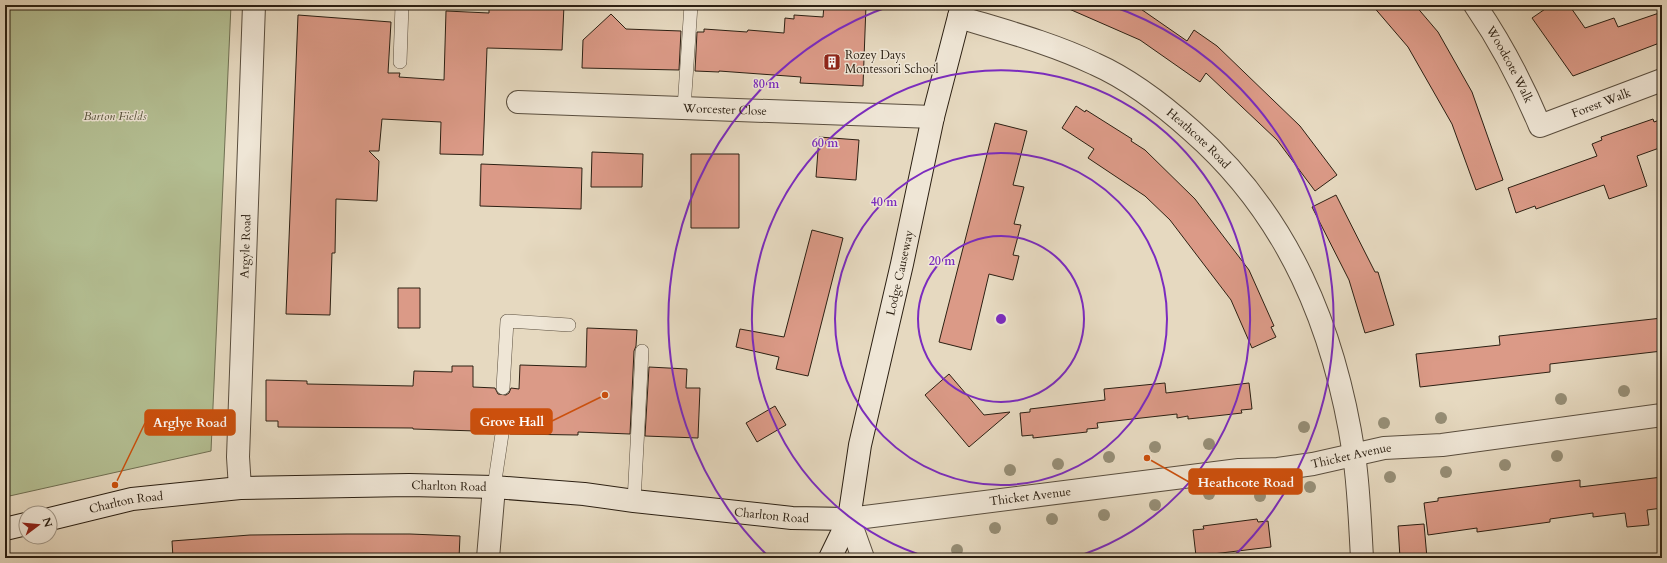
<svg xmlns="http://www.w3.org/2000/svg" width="1667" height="563" font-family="Cardo,serif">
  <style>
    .green { fill: #b4bf93; stroke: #707053 }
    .building { fill: #db9a87; stroke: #2c2013 }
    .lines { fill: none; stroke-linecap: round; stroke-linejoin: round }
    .lane-casing { stroke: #5a4e3e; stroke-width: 14 }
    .street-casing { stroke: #5a4e3e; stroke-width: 24 }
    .secondary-casing { stroke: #2c2013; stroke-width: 24 }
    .lane { stroke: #efe6d6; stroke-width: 13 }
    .street { stroke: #efe6d6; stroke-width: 22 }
    .secondary { stroke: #efe6d6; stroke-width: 22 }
    .tree { fill: #968e76 }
    .ring { fill: none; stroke: #7b2cbf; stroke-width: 2 }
    .labels { text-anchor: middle; stroke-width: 3; stroke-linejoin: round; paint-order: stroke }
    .poi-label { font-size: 12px; fill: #2c2013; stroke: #efe6d6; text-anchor: start }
    .street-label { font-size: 12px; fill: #2c2013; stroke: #efe6d6 }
    .park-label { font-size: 12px; font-style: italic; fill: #555039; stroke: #efe6d6 }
    .centre { fill: #7b2cbf; stroke: #efe6d6; stroke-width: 2 }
    .ring-label { font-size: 12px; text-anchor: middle; font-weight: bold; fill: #7b2cbf; stroke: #efe6d6; stroke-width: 3; stroke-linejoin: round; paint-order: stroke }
    .leader { fill: none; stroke: #cc500d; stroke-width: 1.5 }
    .callout-dot { fill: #cc500d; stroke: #efe6d6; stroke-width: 1.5 }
    .callout { fill: #cc500d; stroke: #cc500d; stroke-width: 1.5 }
    .callout-label { font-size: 13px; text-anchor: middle; font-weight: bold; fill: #fff }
  </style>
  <rect width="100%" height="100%" fill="#e6d9c0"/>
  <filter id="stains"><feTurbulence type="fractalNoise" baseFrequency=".005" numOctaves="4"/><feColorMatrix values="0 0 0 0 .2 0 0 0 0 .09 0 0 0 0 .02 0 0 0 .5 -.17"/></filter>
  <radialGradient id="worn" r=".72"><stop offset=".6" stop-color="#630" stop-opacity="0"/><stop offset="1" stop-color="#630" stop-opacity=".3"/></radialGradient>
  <path class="green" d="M5 5H231L211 451 5 497Z"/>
  <path class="building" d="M489 5H564L562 50 487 48 483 155 440 154 441 122 382 119 379 151H369L379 161 377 201 336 199 335 253H332L330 315 286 314 298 15 391 22 388 73H400L399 77 444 80 446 11 489 13Z
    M824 5H866L863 86 800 83 801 77 719 71V72L695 71 697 32H704V29L747 32 748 30 784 33 785 18 794 19V15L823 17Z
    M1060 5H1135L1187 41 1194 30 1217 46 1300 126 1337 175 1315 191 1277 140 1206 73 1200 82 1140 40Z
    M1372 5H1415L1438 32 1472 92 1503 180 1476 190 1452 124 1408 47Z
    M1551 5H1569L1585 28 1614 18 1618 27 1662 12V42L1573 76 1532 18Z
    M611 14 626 29 681 31 679 70 582 68 583 40Z
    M1076 106 1085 112 1086 110 1132 139 1131 141 1145 150 1195 199 1249 270 1274 326 1271 327 1276 337 1252 348 1231 300 1170 220 1145 196 1088 158 1094 149 1062 128Z
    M1653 119 1654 122 1662 119V147L1637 156 1647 186 1609 199 1604 185 1536 209 1535 206 1516 213 1508 188 1597 156 1592 144 1602 140 1601 137Z
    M995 123 1027 131 1013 185 1024 187 1014 224 1021 225 1013 255 1019 256 1013 280 989 274 971 350 939 342Z
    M819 137 859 140 856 180 816 177Z
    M592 152 643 154 642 187H591Z
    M691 154H739V228H691Z
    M481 164 582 168 581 209 480 206Z
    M1336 195 1375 272H1378L1394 325 1365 333 1349 280 1312 207Z
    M812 230 843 238 808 376 776 369 779 357 736 347 740 329 784 337Z
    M398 288H420V328H398Z
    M1662 318V351L1550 364V372L1420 387 1416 354 1500 345 1499 336Z
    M587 328 637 330 636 346 634 351 630 434 578 432V435L510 434 507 428 503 426 496 429 494 434 476 433V431L413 429V428L278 427V421H266V380L307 381V384L413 386 414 371 452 372V366H473V387L495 388 498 394 506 395 509 393 511 388 519 389 520 365 586 367Z
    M649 367 687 369 686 388H700L698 438 645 436Z
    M949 374 984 415 1010 412 969 447 925 395Z
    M1165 383 1166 393 1249 383 1252 409 1241 410 1242 413 1188 419V416L1177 418V414L1097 423 1098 428 1087 429V432L1033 438V435L1022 436 1020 413 1030 412V409L1105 400 1104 389Z
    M775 406 786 425 757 442 746 423Z
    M1662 477V508L1647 510 1649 525 1627 527 1625 513 1593 517V513L1550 519V522L1477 532V528L1428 535 1424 503 1438 501V498L1580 480V487Z
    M1257 519 1258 522 1268 521 1271 547 1196 556 1193 530 1204 529 1203 526Z
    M1424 524 1427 558H1400L1398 526Z
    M347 534H410L460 536 459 558H173L172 541 250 535Z"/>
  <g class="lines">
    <g class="lane-casing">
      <path id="lane" d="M400 62 402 5
        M684 108 691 5
        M503 388 507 321 569 325
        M494 487 502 434
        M634 501 642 351"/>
    </g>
    <g class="street-casing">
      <g id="street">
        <path id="s1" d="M1475 5C1501 43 1522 83 1540 126L1662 80"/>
        <path id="s2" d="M959 17C1005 31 1051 43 1095 64 1131 80 1163 105 1192 131 1289 216 1335 329 1354 455 1359 489 1360 524 1362 558"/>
        <path id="s3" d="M518 102 933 117"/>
        <path id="s4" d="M240 488 238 457 254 5"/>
        <path d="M488 558 494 487"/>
        <path id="s5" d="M863 558 849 519 1239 470 1278 469 1313 464 1384 448 1442 445 1662 415"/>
      </g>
    </g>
    <g class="secondary-casing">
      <g id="secondary">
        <path id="s6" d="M50 519 132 499 240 488 409 485 494 487 584 494 634 501 765 515 792 518 849 519"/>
        <path d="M5 529 26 524"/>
        <path id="s7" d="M830 558 849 519 860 445 902 264 933 117 962 5"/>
      </g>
    </g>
    <use href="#lane" class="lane"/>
    <use href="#street" class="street"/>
    <use href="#secondary" class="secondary"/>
  </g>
  <g class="tree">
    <circle cx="1624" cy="391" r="6"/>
    <circle cx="1561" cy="399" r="6"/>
    <circle cx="1441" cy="418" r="6"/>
    <circle cx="1384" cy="423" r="6"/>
    <circle cx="1304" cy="427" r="6"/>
    <circle cx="1209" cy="444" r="6"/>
    <circle cx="1155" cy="447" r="6"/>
    <circle cx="1557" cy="456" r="6"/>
    <circle cx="1109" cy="457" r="6"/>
    <circle cx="1058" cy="464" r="6"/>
    <circle cx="1505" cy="465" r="6"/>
    <circle cx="1010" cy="470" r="6"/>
    <circle cx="1446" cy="472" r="6"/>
    <circle cx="1390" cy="477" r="6"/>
    <circle cx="1310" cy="487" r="6"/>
    <circle cx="1209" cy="494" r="6"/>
    <circle cx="1260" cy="496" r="6"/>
    <circle cx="1155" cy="505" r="6"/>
    <circle cx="1104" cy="515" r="6"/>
    <circle cx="1052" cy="519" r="6"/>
    <circle cx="995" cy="528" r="6"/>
    <circle cx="957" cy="550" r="6"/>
  </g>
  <g class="ring">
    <circle cx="1001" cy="319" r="83"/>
    <circle cx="1001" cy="319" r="166"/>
    <path d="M930 558A249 249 0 1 1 1072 558"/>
    <path d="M770 558A332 332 0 0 1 893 5M1109 5A332 332 0 0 1 1232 558"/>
  </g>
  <defs>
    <g id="building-square" transform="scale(0.9)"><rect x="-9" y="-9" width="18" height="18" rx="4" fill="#8f2418" stroke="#efe6d6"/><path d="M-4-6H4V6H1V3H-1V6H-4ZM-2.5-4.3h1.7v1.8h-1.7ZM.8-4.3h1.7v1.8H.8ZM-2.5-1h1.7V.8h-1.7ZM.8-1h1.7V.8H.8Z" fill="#fff"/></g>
  </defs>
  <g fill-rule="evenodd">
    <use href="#building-square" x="832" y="62"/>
  </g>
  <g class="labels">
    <g class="poi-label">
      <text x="845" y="59">Rozey Days<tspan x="845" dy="14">Montessori School</tspan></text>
    </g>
    <g class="street-label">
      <text dy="4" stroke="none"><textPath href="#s1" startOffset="69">Woodcote Walk</textPath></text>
      <text dy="4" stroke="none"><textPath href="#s1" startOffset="203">Forest Walk</textPath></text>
      <text dy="4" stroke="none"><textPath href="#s3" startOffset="207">Worcester Close</textPath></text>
      <text dy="4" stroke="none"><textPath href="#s2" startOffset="272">Heathcote Road</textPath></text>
      <text dy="4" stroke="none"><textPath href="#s4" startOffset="242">Argyle Road</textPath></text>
      <text dy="4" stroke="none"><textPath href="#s7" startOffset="295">Lodge Causeway</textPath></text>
      <text dy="4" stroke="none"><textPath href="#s5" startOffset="548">Thicket Avenue</textPath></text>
      <text dy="4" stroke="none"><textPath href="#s6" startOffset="402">Charlton Road</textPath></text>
      <text dy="4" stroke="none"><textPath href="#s5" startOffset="224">Thicket Avenue</textPath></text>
      <text dy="4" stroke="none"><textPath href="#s6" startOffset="78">Charlton Road</textPath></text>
      <text dy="4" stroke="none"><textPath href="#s6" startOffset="726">Charlton Road</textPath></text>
    </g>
    <g class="park-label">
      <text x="115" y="120">Barton Fields</text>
    </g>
  </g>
  <circle cx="1001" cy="319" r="6" class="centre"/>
  <g class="ring-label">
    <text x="766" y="88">80 m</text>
    <text x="825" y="147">60 m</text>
    <text x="884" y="206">40 m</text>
    <text x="942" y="265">20 m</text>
  </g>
  <path class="leader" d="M605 395L552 421M115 485L145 423M1147 458L1189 482"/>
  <g class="callout-dot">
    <circle cx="605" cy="395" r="4"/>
    <circle cx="115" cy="485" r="4"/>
    <circle cx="1147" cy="458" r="4"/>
  </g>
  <g class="callout">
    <rect x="471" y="409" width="81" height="25" rx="4"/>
    <rect x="145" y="410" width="90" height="25" rx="4"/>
    <rect x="1189" y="469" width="113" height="25" rx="4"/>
  </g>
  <g class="callout-label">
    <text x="512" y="426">Grove Hall</text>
    <text x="190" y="427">Arglye Road</text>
    <text x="1246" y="487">Heathcote Road</text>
  </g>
  <rect width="1667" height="563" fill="none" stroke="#e6d9c0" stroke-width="20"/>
  <rect x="6" y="6" width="1655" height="551" fill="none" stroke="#2c2013" stroke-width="2"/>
  <rect x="10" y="10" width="1647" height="543" fill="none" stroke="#2c2013"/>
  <g transform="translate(38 525) rotate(74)"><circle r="19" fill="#efe6d6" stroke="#a19788"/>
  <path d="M0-3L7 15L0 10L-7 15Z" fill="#8f2418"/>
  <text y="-6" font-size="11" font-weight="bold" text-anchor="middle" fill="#2c2013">N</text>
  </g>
  <rect width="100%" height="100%" filter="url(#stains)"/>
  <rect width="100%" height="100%" fill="url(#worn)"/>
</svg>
